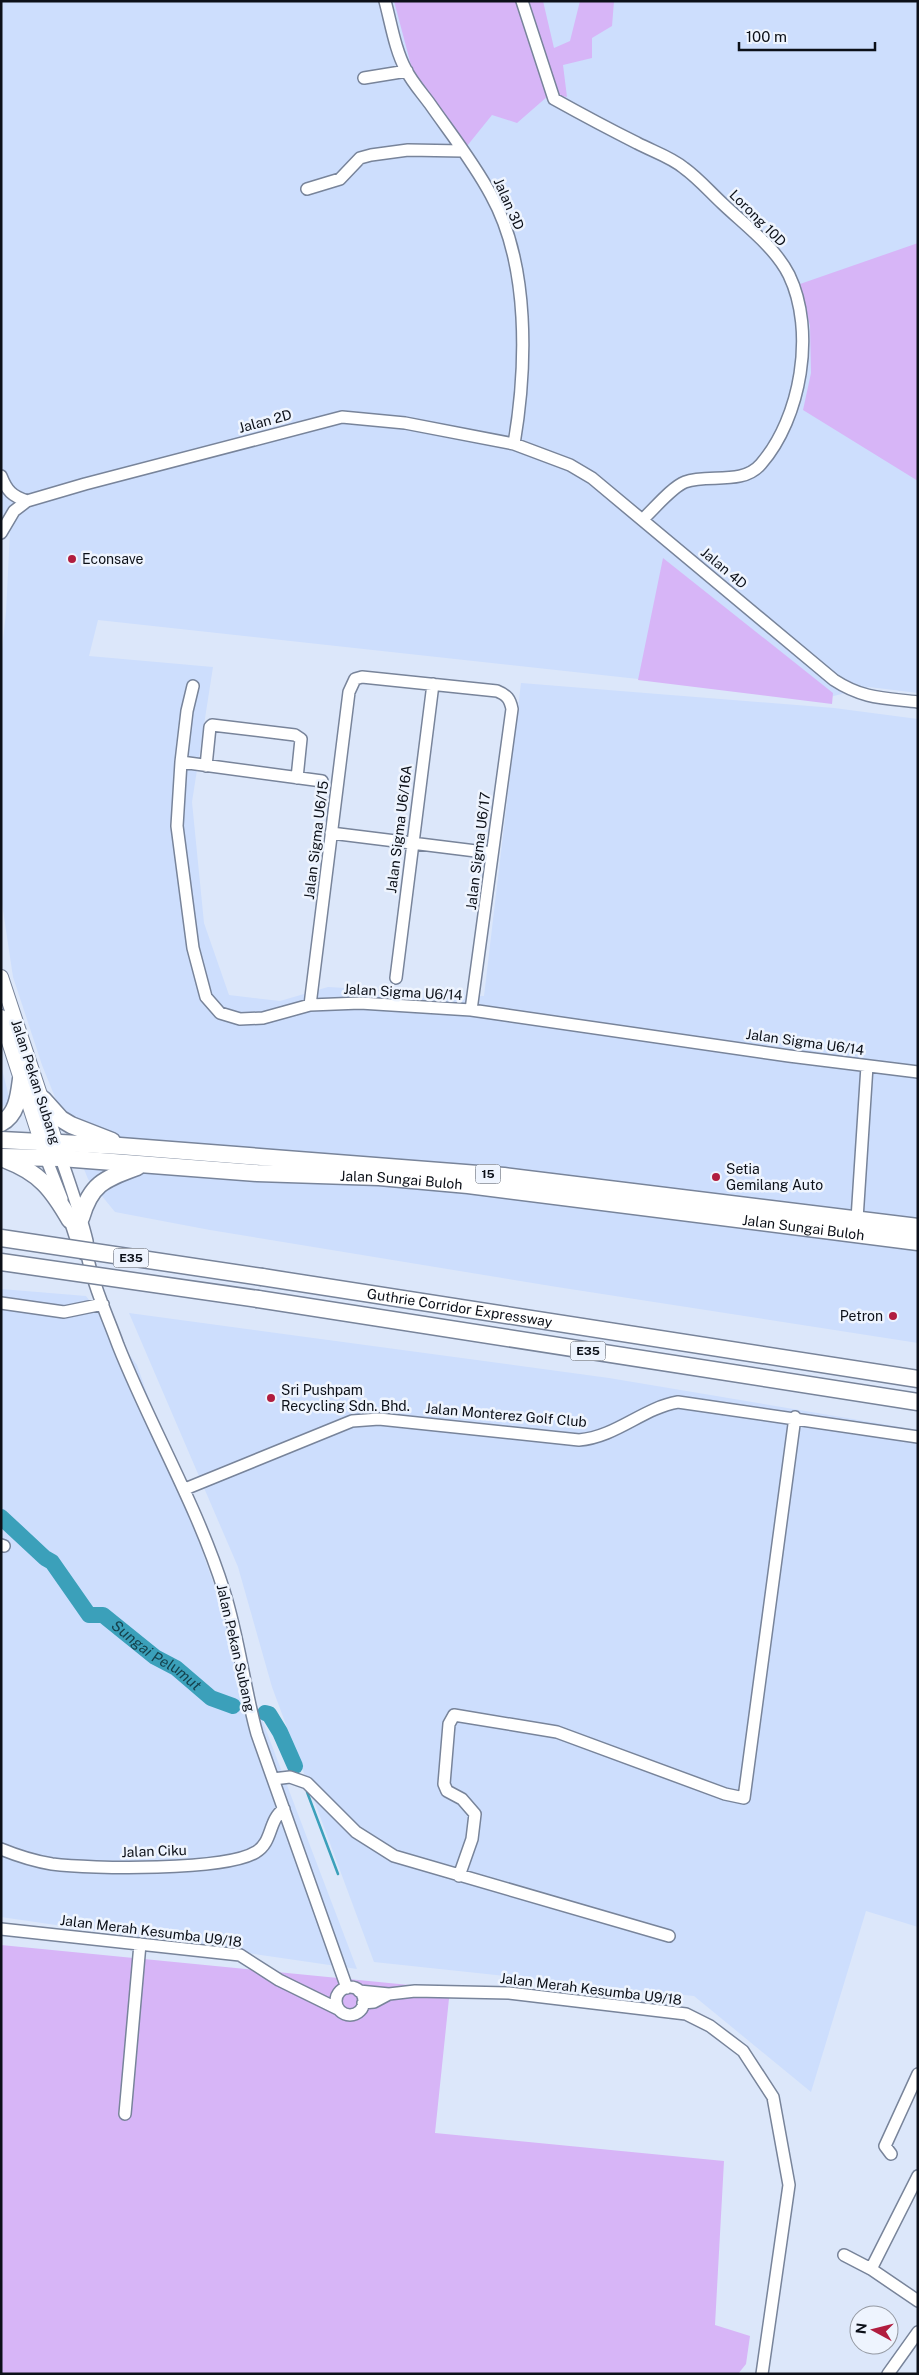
<svg xmlns="http://www.w3.org/2000/svg" width="919" height="2375" font-family="'Public Sans',sans-serif">
  <style>
    .built { fill: #cddefd }
    .green { fill: #d7b5f7 }
    .lines { fill: none; stroke-linecap: round; stroke-linejoin: round }
    .stream { stroke: #3ba0ba; stroke-width: 2.5 }
    .river { stroke: #3ba0ba; stroke-width: 16 }
    .minor-casing { stroke: #78849a; stroke-width: 14 }
    .major-casing { stroke: #78849a; stroke-width: 16 }
    .highway-casing { stroke: #78849a; stroke-width: 19 }
    .minor { stroke: #fff; stroke-width: 11 }
    .major { stroke: #fff; stroke-width: 14 }
    .highway { stroke: #fff; stroke-width: 16 }
    .highway-bridge-casing { stroke: #78849a; stroke-width: 19; stroke-linecap: butt }
    .highway-bridge { stroke: #fff; stroke-width: 16 }
    .poi-dot { fill: #b11d3f; stroke: #eef4fe; stroke-width: 2 }
    .labels { text-anchor: middle; stroke-width: 5; stroke-linejoin: round; paint-order: stroke }
    .shield { fill: #eef4fe; stroke: #50545d; stroke-width: 1 }
    .shield-label { font-size: 12px; font-weight: bold; fill: #0c1018 }
    .street-label { font-size: 14px; fill: #0c1018; stroke: #eef4fe }
    .poi-label { font-size: 14px; fill: #0c1018; stroke: #eef4fe; text-anchor: start }
    .water-label { font-size: 15px; font-style: italic; fill: #15424d; stroke: #eef4fe }
  </style>
  <rect width="100%" height="100%" fill="#dce7fa"/>
  <path class="built" d="M1 1H918V693L869 687 822 699 98 620 89 656 213 667 192 802 204 923 229 995 280 1001 328 987 484 996 521 683 834 708 918 719V1343L557 1287 210 1230 115 1212 88 1179 42 1065 13 977 1 897V659L6 612 10 532 1 531Z
    M1 1065 10 1101 1 1108Z
    M1 1289 86 1296 137 1365 250 1688 357 1969 1 1917Z
    M129 1313 609 1378 918 1430V1927L866 1911 811 2092 694 1996 374 1962 272 1687 238 1567Z"/>
  <path class="green" d="M394 1H518L548 96 517 123 492 115 467 146 412 69Z
    M527 1H543L554 48 570 41 580 1H614L612 26 592 38V58L563 65 567 97 554 94Z
    M918 243V481L803 410 811 373 810 326 800 284Z
    M663 558 833 693 832 704 638 680Z
    M1 1945 450 1989 435 2133 724 2161 715 2325 750 2336 746 2364 738 2374H1Z"/>
  <g class="lines">
    <path class="stream" d="M307 1792 338 1874"/>
    <g class="river">
      <path id="s1" d="M1 1517 45 1558 52 1562 89 1615H103L155 1657 176 1668 211 1698 233 1706"/>
      <path d="M265 1713 269 1714 280 1732 295 1766"/>
    </g>
    <g class="minor-casing">
      <path id="minor" d="M385 1C391 23 395 50 406 70 412 82 422 93 430 104 451 134 474 163 491 195 530 265 527 367 514 444
        M522 1 554 99C581 114 609 129 637 143 652 151 671 157 684 168 698 178 710 192 723 204 745 225 775 247 789 275 816 331 801 418 761 464 742 486 708 473 685 482 672 487 654 509 643 519
        M364 78 407 71
        M307 189 340 179 360 158 371 155 408 150 463 151
        M1 476C7 491 12 496 27 501
        M1 533 14 511 27 501 85 484 342 417 405 423 514 444 570 465 592 478 834 680C863 699 884 698 918 702
        M193 686 187 711 181 762 177 826 193 948 206 997 220 1013 240 1019 263 1018 310 1005 360 1003 471 1010 789 1056 918 1072
        M181 762 322 781
        M206 766 210 727 212 725 295 735 301 739 297 778
        M331 833 492 853
        M396 978 433 684
        M310 1005 349 692 355 679 362 677 497 691C507 695 510 699 512 709L471 1010
        M46 1158 62 1199
        M61 1158C70 1185 80 1212 87 1241 88 1247 87 1253 88 1259 94 1288 108 1317 118 1345 151 1428 197 1505 224 1591 239 1638 244 1687 257 1734L347 1988
        M68 1214 78 1245 84 1254
        M857 1219 867 1066
        M1 1303 64 1312 103 1304
        M185 1489 352 1421 379 1419 579 1440C616 1437 643 1408 678 1402L918 1437
        M1 1545 4 1546
        M273 1779 290 1777 307 1783 356 1832 394 1856 669 1936
        M1 1849C18 1856 34 1861 52 1864 91 1869 226 1871 256 1852 273 1842 268 1820 284 1809
        M459 1876 472 1839 475 1814 462 1799 447 1791 444 1784 449 1724 454 1715 557 1732 725 1794 744 1798 795 1417
        M1 1929 240 1955 279 1980 338 2009
        M336 2001a14 14 0 1 1 28 0a14 14 0 1 1-28 0Z
        M359 1991 389 1994 415 1991 509 1993 686 2014 710 2026 743 2051 773 2097 789 2185 762 2374
        M363 2003 374 2002 389 1994
        M125 2114 140 1944
        M891 2154 885 2146 918 2074
        M844 2255 871 2269 918 2301
        M871 2269 918 2176
        M888 2374 918 2332"/>
    </g>
    <g class="major-casing">
      <path id="major" d="M1 977 59 1152
        M1 1017 44 1150"/>
    </g>
    <g class="highway-casing">
      <g id="highway">
        <path d="M43 1099 61 1119 71 1125 112 1141"/>
        <path d="M1 1123C17 1115 19 1095 21 1079"/>
        <path d="M1 1140 120 1146 504 1176 918 1227"/>
        <path id="s2" d="M1 1157 61 1158 257 1173 379 1177 468 1185 918 1242"/>
        <path d="M6 1160C40 1173 52 1189 70 1220"/>
        <path d="M81 1218C91 1183 105 1179 137 1167"/>
        <path id="s3" d="M262 1277 918 1379"/>
        <path d="M258 1299 918 1402"/>
      </g>
    </g>
    <use href="#minor" class="minor"/>
    <use href="#major" class="major"/>
    <use href="#highway" class="highway"/>
    <g class="highway-bridge-casing">
      <path id="highway-bridge" d="M1 1238 262 1277
        M1 1262 258 1299"/>
    </g>
    <use href="#highway-bridge" class="highway-bridge"/>
  </g>
  <g class="poi-dot">
    <circle cx="72" cy="559" r="5"/>
    <circle cx="716" cy="1177" r="5"/>
    <circle cx="893" cy="1316" r="5"/>
    <circle cx="271" cy="1398" r="5"/>
  </g>
  <g class="labels">
    <g class="shield">
      <rect x="475.5" y="1164.5" width="25" height="19" rx="4"/>
      <rect x="113.5" y="1248.5" width="35" height="19" rx="4"/>
      <rect x="570.5" y="1341.5" width="35" height="19" rx="4"/>
    </g>
    <g class="shield-label">
      <text x="488" y="1178">15</text>
      <text x="131" y="1262">E35</text>
      <text x="588" y="1355">E35</text>
    </g>
    <g class="street-label">
      <text transform="translate(509 204) rotate(66)" y="5">Jalan 3D</text>
      <text transform="translate(758 218) rotate(45)" y="5">Lorong 10D</text>
      <text transform="translate(265 421) rotate(-15)" y="5">Jalan 2D</text>
      <text transform="translate(724 568) rotate(40)" y="5">Jalan 4D</text>
      <text transform="translate(399 829) rotate(-83)" y="5">Jalan Sigma U6/16A</text>
      <text transform="translate(316 840) rotate(-83)" y="5">Jalan Sigma U6/15</text>
      <text transform="translate(478 851) rotate(-83)" y="5">Jalan Sigma U6/17</text>
      <text transform="translate(403 992) rotate(3)" y="5">Jalan Sigma U6/14</text>
      <text transform="translate(805 1042) rotate(8)" y="5">Jalan Sigma U6/14</text>
      <text transform="translate(36 1082) rotate(72)" y="5">Jalan Pekan Subang</text>
      <text dy="5" stroke="none"><textPath href="#s2" startOffset="401">Jalan Sungai Buloh</textPath></text>
      <text dy="5" stroke="none"><textPath href="#s2" startOffset="806">Jalan Sungai Buloh</textPath></text>
      <text dy="5" stroke="none"><textPath href="#s3" startOffset="200">Guthrie Corridor Expressway</textPath></text>
      <text transform="translate(506 1415) rotate(5)" y="5">Jalan Monterez Golf Club</text>
      <text transform="translate(236 1648) rotate(77)" y="5">Jalan Pekan Subang</text>
      <text transform="translate(154 1851) rotate(-2)" y="5">Jalan Ciku</text>
      <text transform="translate(151 1931) rotate(7)" y="5">Jalan Merah Kesumba U9/18</text>
      <text transform="translate(591 1989) rotate(7)" y="5">Jalan Merah Kesumba U9/18</text>
    </g>
    <g class="poi-label">
      <text x="82" y="564">Econsave</text>
      <text x="726" y="1174">Setia<tspan x="726" dy="16">Gemilang Auto</tspan></text>
      <text x="883" y="1321" text-anchor="end">Petron</text>
      <text x="281" y="1395">Sri Pushpam<tspan x="281" dy="16">Recycling Sdn. Bhd.</tspan></text>
    </g>
    <g class="water-label">
      <text dy="5" stroke="none"><textPath href="#s1" startOffset="214">Sungai Pelumut</textPath></text>
    </g>
  </g>
  <rect width="919" height="2375" fill="none" stroke="#0c1018" stroke-width="5"/>
  <g transform="translate(874 2330) rotate(277)"><circle r="24" fill="#eef4fe" stroke="#9499a2"/>
  <path d="M0-4L9 19L0 12L-9 19Z" fill="#b11d3f"/>
  <text y="-8" font-size="14" font-weight="bold" text-anchor="middle" fill="#0c1018">N</text>
  </g>
  <path d="M739 42v8h136v-8" fill="none" stroke="#0c1018" stroke-width="2.5"/>
  <text x="746" y="42" font-size="15" fill="#0c1018" stroke="#eef4fe" stroke-width="4" paint-order="stroke">100 m</text>
</svg>
